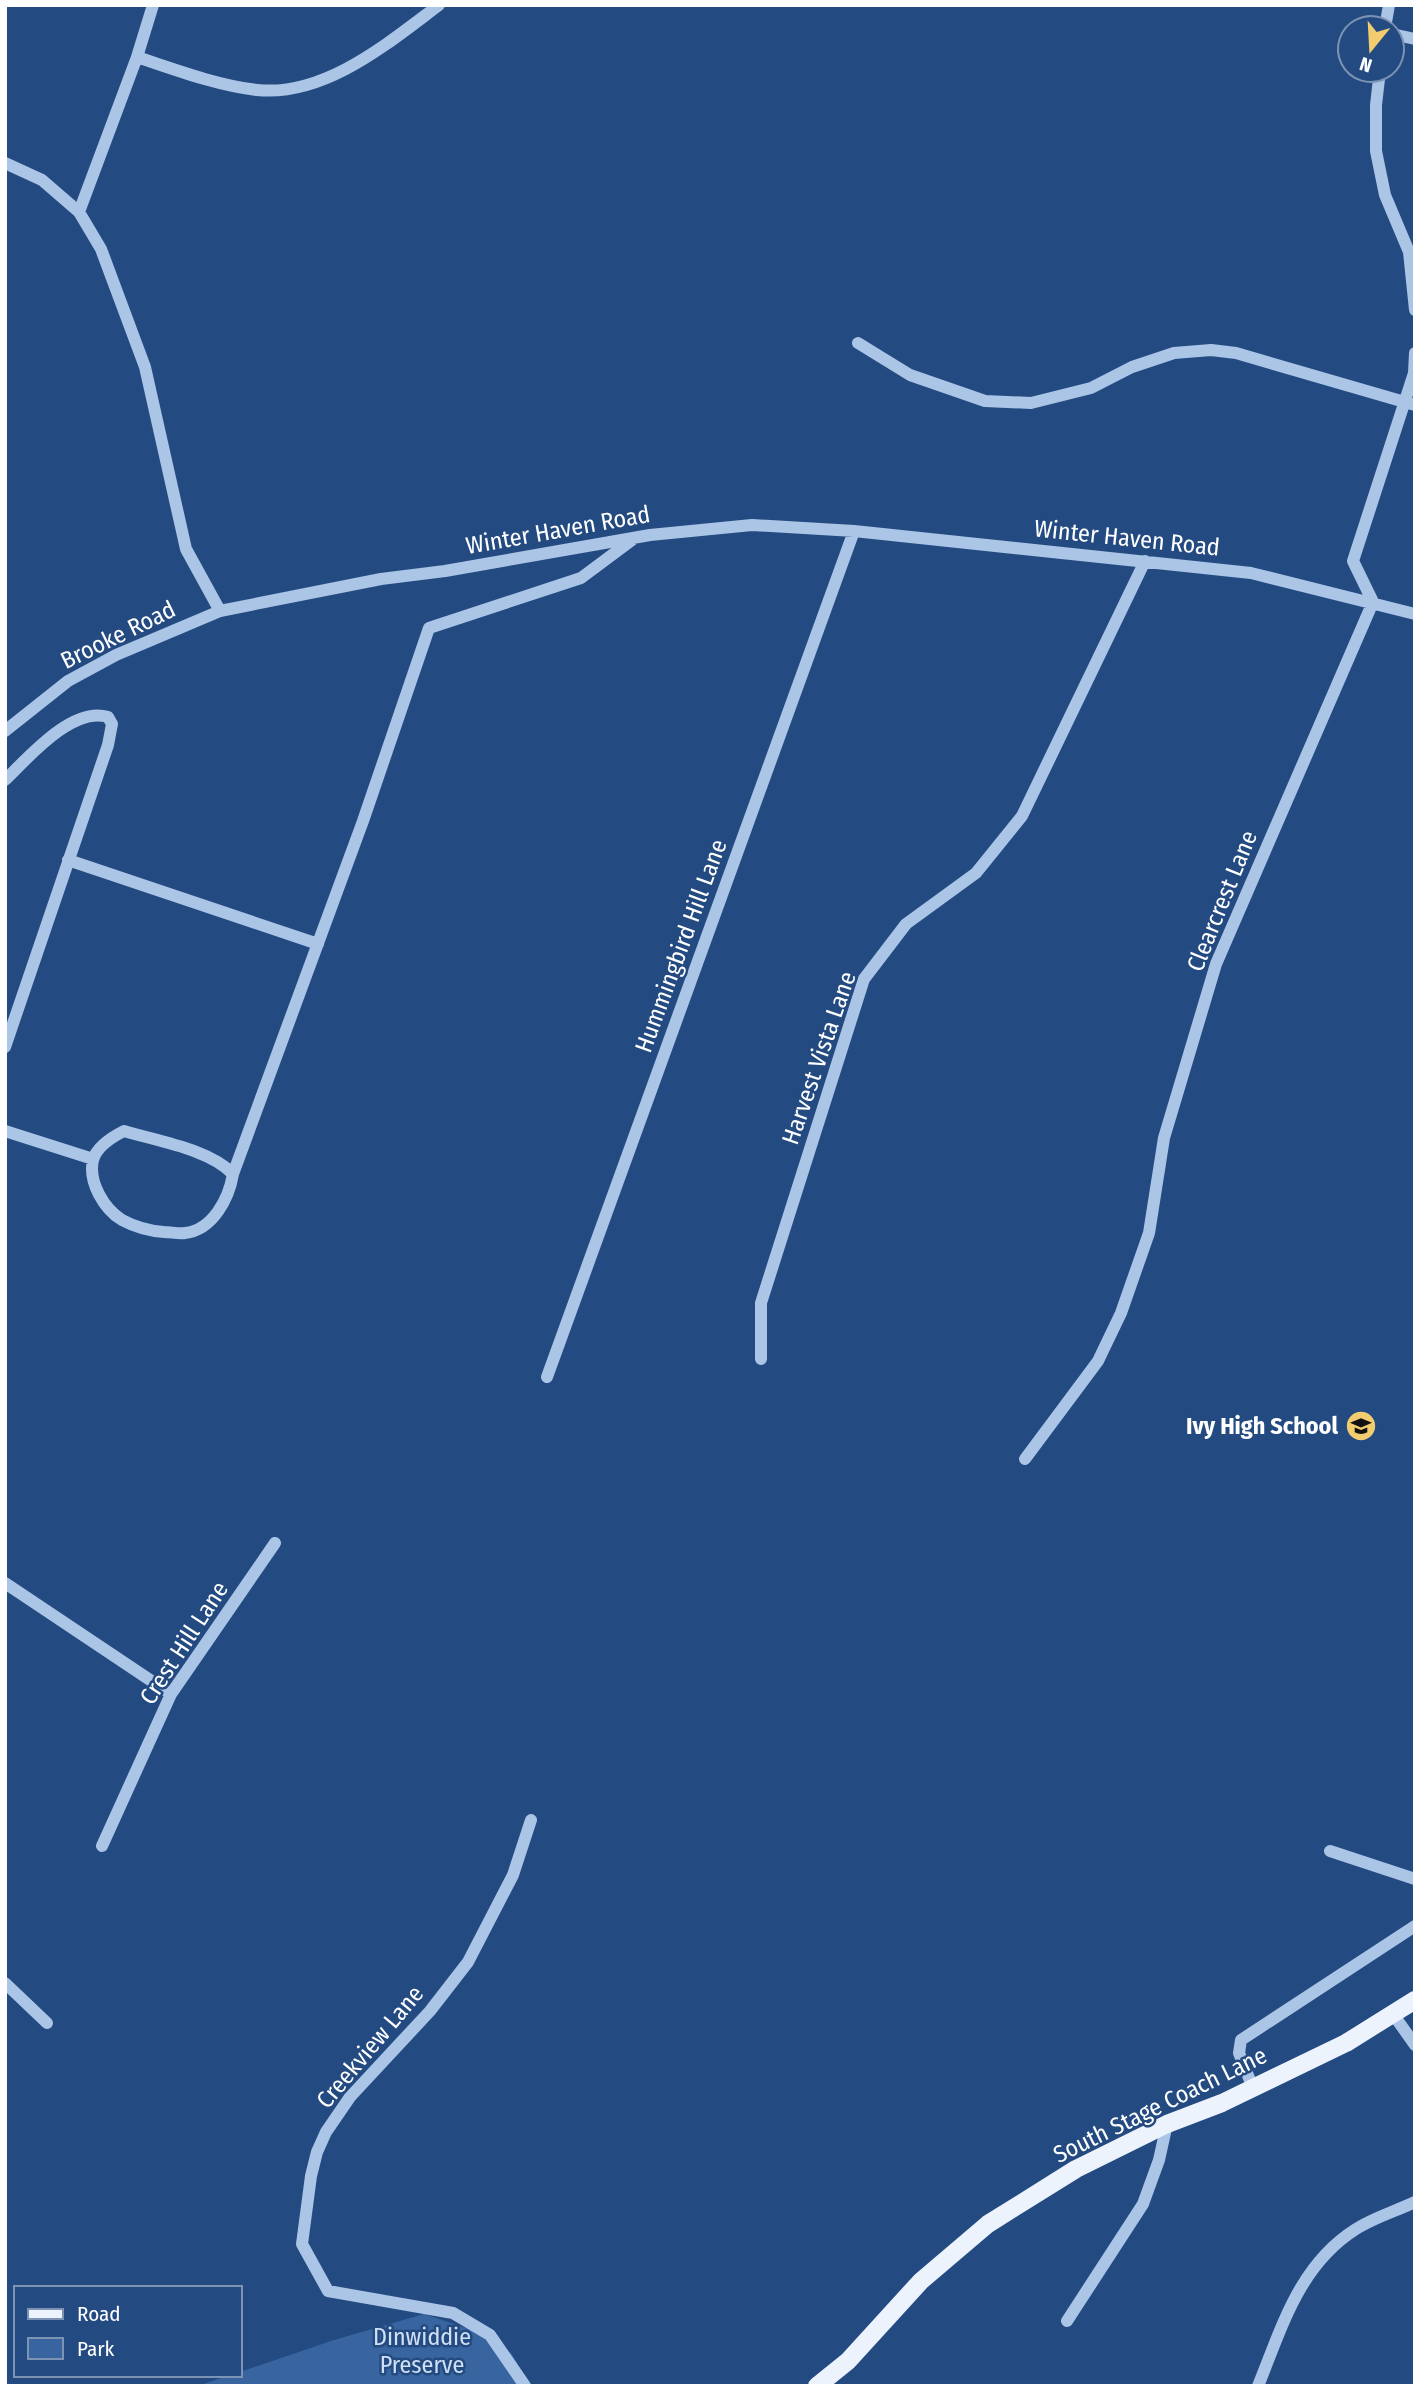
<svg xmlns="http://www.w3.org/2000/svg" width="1420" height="2391" font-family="'Fira Sans Condensed',sans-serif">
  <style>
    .green { fill: #38659f }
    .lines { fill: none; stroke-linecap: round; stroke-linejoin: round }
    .minor { stroke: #abc5e7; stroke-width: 12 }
    .major { stroke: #edf3fd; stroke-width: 18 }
    .labels { text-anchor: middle; stroke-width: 5; stroke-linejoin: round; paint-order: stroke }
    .street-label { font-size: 24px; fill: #fff; stroke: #244b81 }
    .poi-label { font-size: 24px; font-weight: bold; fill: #fff; stroke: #244b81; text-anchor: end }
    .park-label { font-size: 24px; fill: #cfe0f5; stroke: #244b81 }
  </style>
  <rect width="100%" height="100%" fill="#244b81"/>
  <path class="green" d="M424 2314 472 2330 511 2353 531 2386H198L229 2375H240V2372L334 2340Z"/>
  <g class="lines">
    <path class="minor" d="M1385 28 1389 5
      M1392 34 1415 39
      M137 57C176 70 216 85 257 90 325 97 388 43 439 5
      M1380 70 1376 105V151L1385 195 1409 252 1415 310
      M5 163 42 180 79 212 101 249 145 367 186 549 220 611 381 579 445 571 650 535 752 525 854 531 1251 573 1415 614
      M79 212 137 57 153 5
      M858 343 910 375 985 401 1031 403 1091 388 1132 367 1174 353 1211 350 1236 353 1415 405
      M5 731 68 681 116 655 220 611
      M5 780C28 758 72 706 108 717L112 724 108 745 5 1047
      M68 860 318 944
      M5 1131 93 1159
      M124 1131C157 1141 209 1149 233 1174 229 1198 213 1230 185 1233 178 1234 171 1232 164 1232 150 1231 135 1227 122 1220 104 1209 88 1182 93 1160 97 1146 112 1137 124 1131Z
      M233 1174 363 821 429 628 581 578 632 540
      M761 1359V1303L864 979 906 924 976 873 1022 816 1145 561
      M547 1377 854 531
      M1025 1459 1098 1361 1121 1313 1149 1233 1164 1138 1216 964 1373 602 1353 561 1414 373 1415 353
      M5 1583 171 1694
      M102 1846 171 1694 275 1543
      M1330 1851 1415 1879
      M5 1983 47 2023
      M1393 2014 1415 2045
      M1253 2088 1239 2053 1241 2040 1415 1926
      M1067 2321 1143 2204 1159 2160 1167 2124
      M525 2386 490 2335 453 2313 328 2291 302 2244 311 2176 317 2152 326 2132 350 2097 430 2011 468 1962 513 1875 531 1820
      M1258 2386C1282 2327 1299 2265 1356 2229 1373 2218 1396 2211 1415 2202"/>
    <path class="major" d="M817 2386 848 2361 921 2281 988 2224 1076 2169 1167 2124 1222 2103 1346 2043 1415 2000"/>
  </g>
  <defs>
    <g id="school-disc" transform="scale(1.575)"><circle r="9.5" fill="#f1cd6f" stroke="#244b81"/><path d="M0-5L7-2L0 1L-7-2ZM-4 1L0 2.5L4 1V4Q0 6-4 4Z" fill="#111"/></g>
  </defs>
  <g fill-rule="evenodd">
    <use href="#school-disc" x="1361" y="1426"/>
  </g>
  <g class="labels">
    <g class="street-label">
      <text transform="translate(558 530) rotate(-10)" y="8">Winter Haven Road</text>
      <text transform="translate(1127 538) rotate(6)" y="8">Winter Haven Road</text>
      <text transform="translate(118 635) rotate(-26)" y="8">Brooke Road</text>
      <text transform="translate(1222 901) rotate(-68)" y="8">Clearcrest Lane</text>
      <text transform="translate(681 946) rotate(-70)" y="8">Hummingbird Hill Lane</text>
      <text transform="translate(819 1058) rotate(-71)" y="8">Harvest Vista Lane</text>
      <text transform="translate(184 1643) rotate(-57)" y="8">Crest Hill Lane</text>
      <text transform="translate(370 2047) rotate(-50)" y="8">Creekview Lane</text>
      <text transform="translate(1160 2105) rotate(-26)" y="8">South Stage Coach Lane</text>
    </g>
    <g class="poi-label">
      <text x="1338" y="1434">Ivy High School</text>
    </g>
    <g class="park-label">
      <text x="422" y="2345">Dinwiddie<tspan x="422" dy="28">Preserve</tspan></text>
    </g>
  </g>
  <rect width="1420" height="2391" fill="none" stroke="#ffffff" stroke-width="14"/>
  <rect x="14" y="2286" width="228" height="91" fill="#244b81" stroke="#7c93b3" stroke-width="2"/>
  <rect x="28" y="2309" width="35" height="10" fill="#edf3fd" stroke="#7c93b3" stroke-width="2"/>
  <text x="77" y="2321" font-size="21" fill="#ffffff">Road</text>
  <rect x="28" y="2338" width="35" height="21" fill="#38659f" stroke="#7c93b3" stroke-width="2"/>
  <text x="77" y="2356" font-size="21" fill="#ffffff">Park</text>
  <g transform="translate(1371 49) rotate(198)"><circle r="33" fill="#244b81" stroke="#7c93b3" stroke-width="2"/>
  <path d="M0-5L12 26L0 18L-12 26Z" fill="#f1cd6f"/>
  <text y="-10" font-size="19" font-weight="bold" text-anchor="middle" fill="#ffffff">N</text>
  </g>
</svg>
